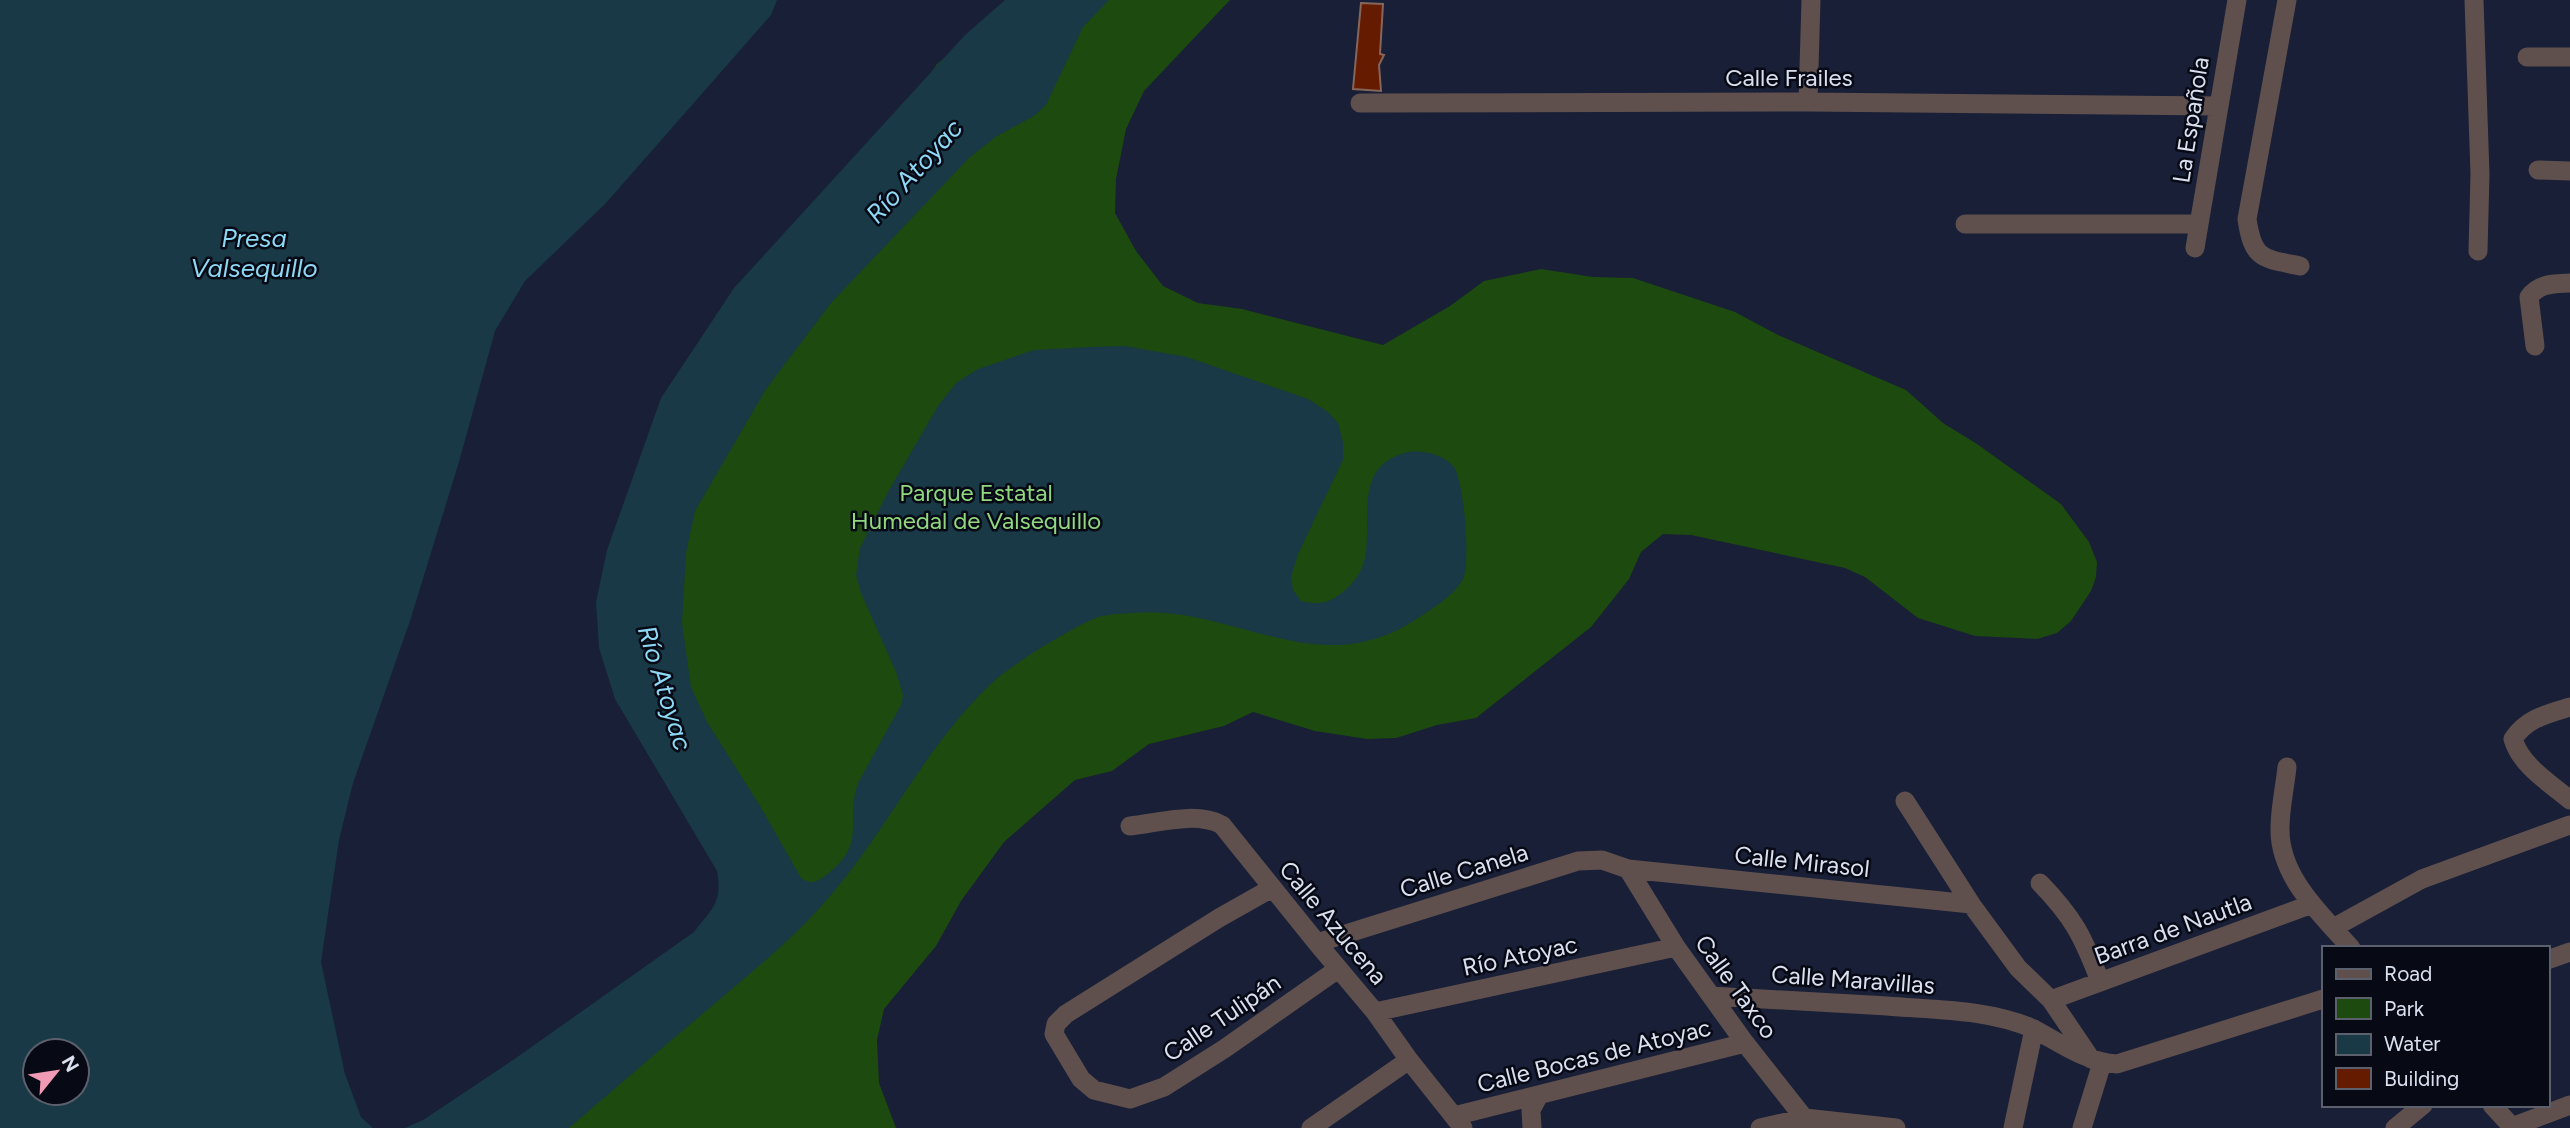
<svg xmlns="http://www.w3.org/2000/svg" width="2570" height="1128" font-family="Figtree,sans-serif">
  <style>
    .green { fill: #1d4a0f }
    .water { fill: #183945; fill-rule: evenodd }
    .building { fill: #641b00; stroke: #86655b; stroke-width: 2 }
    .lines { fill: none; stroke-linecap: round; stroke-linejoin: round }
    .minor { stroke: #5f504e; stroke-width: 19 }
    .labels { text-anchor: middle; stroke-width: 5; stroke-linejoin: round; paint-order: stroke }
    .street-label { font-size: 24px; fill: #dae0f0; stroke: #070a14 }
    .park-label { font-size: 24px; fill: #90d77e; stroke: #070a14 }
    .water-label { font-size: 26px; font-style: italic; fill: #8dd8f5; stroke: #070a14 }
  </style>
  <rect width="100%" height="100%" fill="#181f36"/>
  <path class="green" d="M1015 0H1230L1144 91 1126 129 1116 179 1115 213 1136 251 1163 286 1198 303 1242 309 1383 345 1450 306 1484 281 1541 269 1593 277 1633 278 1735 312 1778 335 1906 390 1943 423 1977 444 2061 504 2089 542 2097 562 2096 577 2091 591 2071 621 2057 633 2037 639 1975 636 1918 618 1865 577 1845 568 1691 535 1663 534 1641 552 1629 579 1591 627 1476 718 1437 725 1396 738 1367 739 1315 731 1253 712 1224 726 1149 744 1112 771 1075 780 1004 842 961 901 936 946 884 1009 877 1040 879 1083 896 1128H484L746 888 610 594 790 279 937 64Z"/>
  <path class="water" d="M0 0H777L771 15 606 203 525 281 495 331 459 462 410 621 353 783 339 840 321 962 345 1074 361 1117 373 1128H0ZM35 1051H77V1093H35Z
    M1005 0H1109L1083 27 1046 105 1034 116 997 136 969 158 831 303 766 389 695 511 686 553 682 623 691 687 707 722 760 806 801 878C811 885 816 882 825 876 869 843 844 824 858 783L901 705 903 695 896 672 861 593 856 575 860 548 888 492 938 406 956 383 978 369 1034 350 1090 347 1125 346 1187 357 1308 399 1328 412 1338 423 1343 442V460L1298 554 1291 577 1293 590 1301 601C1318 605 1328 604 1343 592 1353 584 1360 574 1364 562 1373 528 1355 477 1392 458 1405 451 1415 450 1429 453 1439 456 1447 458 1454 467 1464 482 1471 564 1463 579 1453 597 1434 607 1418 618 1317 686 1233 603 1131 613 1118 614 1105 614 1093 619 1063 633 1015 662 991 684 928 743 890 825 835 890 802 931 759 966 719 1000 669 1042 619 1085 569 1128H405L423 1120 513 1060 694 932C712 909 723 902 717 871L615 699 599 648 596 602 607 550 661 398 734 288 965 35Z"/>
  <path class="building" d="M1361 3 1383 4 1380 54 1384 55 1379 65 1381 91 1353 89Z"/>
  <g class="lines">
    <path class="minor" d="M2287 0 2247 219C2253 260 2262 258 2300 266
      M2474 0 2480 174 2478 251
      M2527 57H2570
      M1808 102 1811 0
      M1360 103 1808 102 2218 106
      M2538 170 2570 171
      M1965 224H2199
      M2195 248 2237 0
      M2535 346 2529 297C2539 283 2554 284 2570 283
      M2570 707C2547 714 2527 718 2513 739 2521 766 2550 783 2570 800
      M2287 767C2285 787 2280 808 2280 828 2279 877 2321 914 2351 948
      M1905 801 1971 904 2018 968 2051 1000 2091 1059
      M1130 826C1158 823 1196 811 1222 825L1317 943 1375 1012 1409 1060 1463 1128
      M1628 869 1676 947 1745 1043 1812 1128
      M2040 883C2074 918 2083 937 2100 981
      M1272 888 1219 918 1066 1014 1056 1024 1054 1034 1081 1079 1094 1090 1130 1099 1164 1087 1224 1049 1338 969
      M2333 928 2422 879 2570 825
      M1317 943 1578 861 1602 860 1628 869 1971 904
      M2547 960 2570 952
      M1711 996C1769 999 1828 1003 1887 1006 1936 1010 1988 1009 2034 1029L2013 1128
      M2051 1000 2312 904
      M1375 1012 1676 947
      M2034 1029C2060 1043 2086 1062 2117 1064L2323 999
      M2492 1105 2513 1128
      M1454 1116 1745 1043
      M2512 1127 2570 1105
      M1311 1128 1409 1060
      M1532 1128 1531 1110 1539 1095
      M1760 1128 1805 1118 1896 1128
      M2082 1128 2102 1063
      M2395 1128 2423 1105"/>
  </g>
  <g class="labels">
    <g class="street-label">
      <text x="1789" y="86">Calle Frailes</text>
      <text transform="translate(2191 120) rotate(-81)" y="8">La Española</text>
      <text transform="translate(1802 862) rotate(6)" y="8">Calle Mirasol</text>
      <text transform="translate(1464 871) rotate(-17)" y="8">Calle Canela</text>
      <text transform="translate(1333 923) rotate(50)" y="8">Calle Azucena</text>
      <text transform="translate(2173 929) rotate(-20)" y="8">Barra de Nautla</text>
      <text transform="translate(1520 956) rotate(-12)" y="8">Río Atoyac</text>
      <text transform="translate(1853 980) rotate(4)" y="8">Calle Maravillas</text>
      <text transform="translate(1736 987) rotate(54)" y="8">Calle Taxco</text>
      <text transform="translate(1222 1018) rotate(-34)" y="8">Calle Tulipán</text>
      <text transform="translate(1594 1056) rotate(-14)" y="8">Calle Bocas de Atoyac</text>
    </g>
    <g class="park-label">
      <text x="976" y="501">Parque Estatal<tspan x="976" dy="28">Humedal de Valsequillo</tspan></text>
    </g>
    <g class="water-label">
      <text transform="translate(914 171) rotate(-48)" y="9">Río Atoyac</text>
      <text x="254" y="247">Presa<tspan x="254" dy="30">Valsequillo</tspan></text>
      <text transform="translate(665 688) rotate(73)" y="9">Río Atoyac</text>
    </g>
  </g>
  <rect x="2322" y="946" width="228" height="161" fill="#070a14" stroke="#5b606c" stroke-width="2"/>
  <rect x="2336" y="969" width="35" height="10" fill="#5f504e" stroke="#5b606c" stroke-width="2"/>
  <text x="2384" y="981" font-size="21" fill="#dae0f0">Road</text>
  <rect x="2336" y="998" width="35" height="21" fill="#1d4a0f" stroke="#5b606c" stroke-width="2"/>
  <text x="2384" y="1016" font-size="21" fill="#dae0f0">Park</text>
  <rect x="2336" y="1034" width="35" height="21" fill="#183945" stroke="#5b606c" stroke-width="2"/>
  <text x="2384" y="1051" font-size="21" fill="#dae0f0">Water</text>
  <rect x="2336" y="1068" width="35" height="21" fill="#641b00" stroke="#5b606c" stroke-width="2"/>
  <text x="2384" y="1086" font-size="21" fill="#dae0f0">Building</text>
  <g transform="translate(56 1072) rotate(60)"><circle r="33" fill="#070a14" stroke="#5b606c" stroke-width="2"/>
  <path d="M0-5L12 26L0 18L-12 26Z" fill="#f09ab5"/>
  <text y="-10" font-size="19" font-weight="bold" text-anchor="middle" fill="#dae0f0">N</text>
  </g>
</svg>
